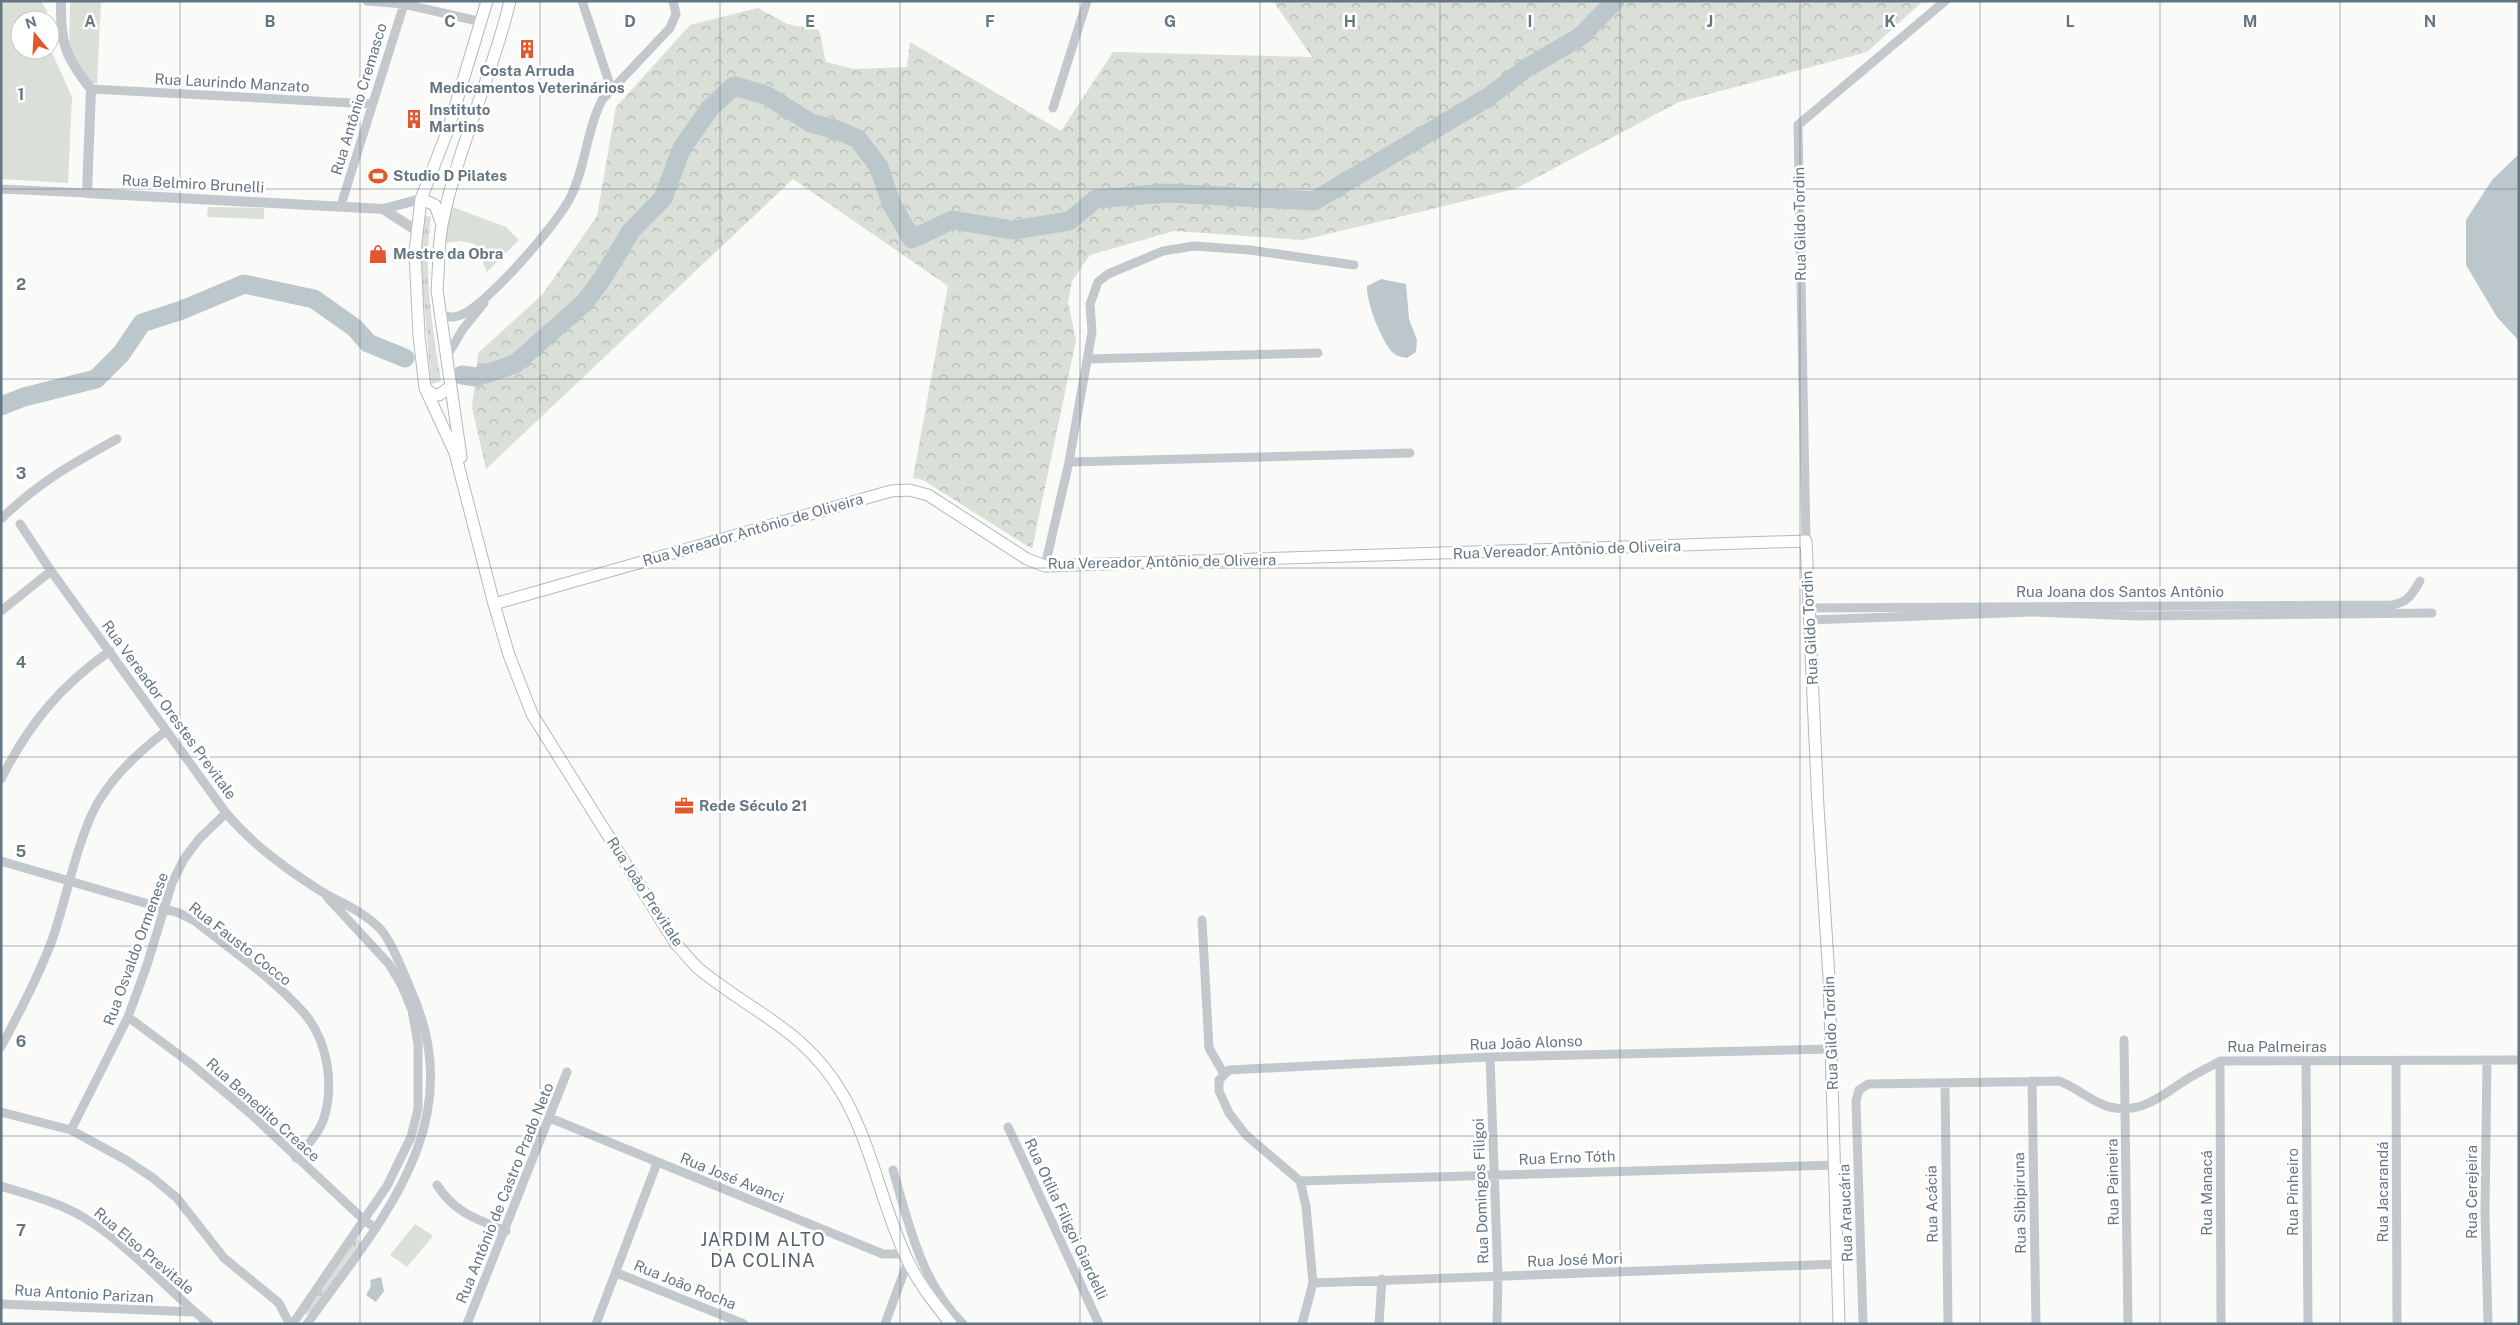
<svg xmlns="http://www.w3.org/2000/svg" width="2520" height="1325" font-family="'Public Sans',sans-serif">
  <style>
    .grass { fill: url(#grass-tufts) }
    .forest { fill: url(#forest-crowns) }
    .park { fill: #dadfd7 }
    .water { fill: #bbc7cb }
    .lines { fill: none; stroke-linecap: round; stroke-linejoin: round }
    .river { stroke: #bbc7cb; stroke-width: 19 }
    .secondary-casing { stroke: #b3babf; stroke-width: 13 }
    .minor { stroke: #c3c8cc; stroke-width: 9 }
    .tertiary { stroke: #c3c8cc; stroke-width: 10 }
    .secondary { stroke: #fff; stroke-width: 11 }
    .grid { fill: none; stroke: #657683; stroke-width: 1; stroke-opacity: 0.55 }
    .labels { text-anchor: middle; stroke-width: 5; stroke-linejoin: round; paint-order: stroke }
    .poi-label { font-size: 15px; font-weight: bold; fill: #657683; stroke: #fff; text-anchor: start }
    .street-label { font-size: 15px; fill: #657683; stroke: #fff }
    .quarter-label { font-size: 18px; letter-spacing: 1px; fill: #57646e; stroke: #fff }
    .grid-label { font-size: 16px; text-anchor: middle; font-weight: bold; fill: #657683; stroke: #fff; stroke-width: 5; stroke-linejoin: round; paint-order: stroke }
  </style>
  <defs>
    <pattern id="grass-tufts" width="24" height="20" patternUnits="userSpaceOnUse" patternTransform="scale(1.25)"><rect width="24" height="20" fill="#dadfd7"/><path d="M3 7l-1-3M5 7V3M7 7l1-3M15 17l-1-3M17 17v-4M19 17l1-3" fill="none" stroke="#b4b9b4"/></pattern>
    <pattern id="forest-crowns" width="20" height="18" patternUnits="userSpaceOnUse" patternTransform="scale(1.25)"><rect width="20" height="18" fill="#dadfd7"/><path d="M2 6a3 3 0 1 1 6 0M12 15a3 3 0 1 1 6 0" fill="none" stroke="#b4b9b4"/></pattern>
  </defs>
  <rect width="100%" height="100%" fill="#fafaf8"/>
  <path class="grass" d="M423 215 431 217C423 272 432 326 441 381L431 384 420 255Z
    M358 1238 360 1243 311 1312 306 1315 304 1312 355 1239Z"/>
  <path class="forest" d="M1273 1H1923L1867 52 1679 102 1515 189 1303 240 1174 231 1090 255 1072 281 1068 302 1076 340 1032 549 923 480 913 478 948 286 793 179 486 469 472 408 478 353 542 295 597 216 616 107 690 25 758 8 787 24 819 30 826 62 854 69 907 67 910 42 1061 131 1113 52 1312 57Z"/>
  <path class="park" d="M1 1H41L47 11V20H20V50H50V48L72 97 68 183 1 179Z
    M70 1H101L97 84 90 82 69 52Z
    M450 206 506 227 519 240 487 272 475 244 460 241 444 243Z
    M208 207 264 208V219L207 217Z
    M415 1224 433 1236 407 1267 390 1255Z"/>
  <path class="water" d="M2519 154V341L2497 317 2466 265V220L2492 180Z
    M1381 279 1406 284 1409 319 1417 340 1416 352 1407 358C1402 357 1396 356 1392 352 1381 340 1366 302 1367 286Z
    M381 1277 384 1291 376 1302 366 1295 371 1286 370 1280Z"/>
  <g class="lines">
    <path class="river" d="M462 375 476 377 515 364 585 302 602 279 631 231 663 198 682 148 710 108 734 86 766 95 811 123 837 130 858 139 879 167 891 203 912 239 952 220 1013 230 1069 221 1096 199 1167 193 1314 201 1490 96 1525 69 1580 37 1615 1
      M1 406 24 397 96 379 121 354 142 323 182 310 244 284 314 299 355 328 368 343 405 358"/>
    <g class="secondary-casing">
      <path id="secondary" d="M487 1 448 130 421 199 415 252 419 336 425 388 455 453 494 604 509 655 532 714 676 944C684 952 691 962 699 969 754 1014 805 1029 843 1095 873 1147 882 1208 908 1261 919 1284 935 1304 951 1324
        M421 199 435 205 442 225
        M425 388 432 394 439 395 450 387
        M461 457 437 290C439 268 438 247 442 225 457 149 492 77 510 1
        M494 604 891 491 909 490 928 495 1027 559 1045 566 1806 541 1818 807 1829 977 1839 1324"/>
    </g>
    <path class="minor" d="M367 1 404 4 482 22
      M582 1 611 88
      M91 89 372 104
      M1053 108 1087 1
      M1 189 87 193
      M341 205 405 1
      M440 313C445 317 451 318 458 316 484 309 557 224 570 198 586 167 586 131 602 100L670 28 676 14 673 1
      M447 356 463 329 484 303
      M1087 359 1318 353
      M1069 462 1410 453
      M1 519C39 482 72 464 117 439
      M20 524 51 571 226 813C252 844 285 868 319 890 340 903 366 912 382 931 394 946 402 970 410 988 472 1124 381 1220 307 1324
      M1806 541 1798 125 1945 1
      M1045 566 1069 462 1092 332 1090 304 1098 282 1108 274 1163 251 1194 246 1250 250 1354 265
      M1808 608 2391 605C2407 603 2412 595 2420 581
      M1 611 51 571
      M1809 620 2032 612 2138 616 2432 613
      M1 779C29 724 60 686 110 651
      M1 861 179 913 195 921C231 950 272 977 303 1012 328 1040 335 1086 323 1121 317 1135 306 1147 296 1158
      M1202 920 1209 1048 1224 1074
      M128 1017 190 1063 251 1114 363 1219 375 1228
      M2124 1040 2128 1324
      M1 1047C19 1013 37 979 51 943 66 902 73 856 91 816 106 782 137 753 166 731
      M1490 1057 1498 1277 1497 1324
      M2487 1060 2485 1213 2488 1324
      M2220 1061 2221 1324
      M2306 1061 2308 1324
      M2396 1061 2397 1324
      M2032 1081 2036 1324
      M1945 1083 1948 1324
      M1 1112 71 1130 126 1160 153 1178 177 1198 224 1258 279 1303 289 1323
      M550 1118 883 1254H905
      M1008 1127 1099 1324
      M71 1130 128 1017 147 965 172 883 184 859 199 839 226 813
      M893 1170C909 1225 921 1282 963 1324
      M1300 1181 1835 1165
      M437 1185C455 1213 476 1219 506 1231
      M1 1186C29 1195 58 1202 83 1217 130 1245 167 1290 209 1324
      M617 1273 744 1324
      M1313 1283 1838 1264
      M1 1304 195 1312
      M294 1322 387 1186 411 1137 418 1109V1044L412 1010 402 986 389 964 327 897
      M467 1324 567 1072
      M596 1324 657 1163
      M885 1324 908 1261
      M1302 1324 1313 1283 1306 1206 1300 1181 1246 1135 1229 1113 1219 1091V1080L1229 1070 1490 1057 1831 1049
      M1379 1324 1382 1279
      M1863 1324 1856 1101 1859 1090 1868 1084 2059 1081C2077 1087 2092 1103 2110 1107 2143 1115 2164 1093 2189 1078 2199 1072 2210 1067 2220 1061L2519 1060"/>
    <path class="tertiary" d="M61 1C60 42 65 57 91 89L87 193 383 209 421 199
      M383 209 417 231"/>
    <use href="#secondary" class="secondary"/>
  </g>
  <path class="grid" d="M180 1V1324M360 1V1324M540 1V1324M720 1V1324M900 1V1324M1080 1V1324M1260 1V1324M1440 1V1324M1620 1V1324M1800 1V1324M1980 1V1324M2160 1V1324M2340 1V1324M1 189H2519M1 379H2519M1 568H2519M1 757H2519M1 946H2519M1 1136H2519"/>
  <defs>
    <g id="building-bare" transform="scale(1.5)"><path d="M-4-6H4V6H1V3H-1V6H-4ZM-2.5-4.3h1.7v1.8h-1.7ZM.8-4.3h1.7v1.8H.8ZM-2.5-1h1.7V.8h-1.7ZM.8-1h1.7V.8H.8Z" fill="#e4572e" stroke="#fff" stroke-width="2.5" paint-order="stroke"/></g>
    <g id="stadium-bare" transform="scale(1.5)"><path d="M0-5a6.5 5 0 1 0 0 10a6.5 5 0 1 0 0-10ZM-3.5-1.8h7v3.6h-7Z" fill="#e4572e" stroke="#fff" stroke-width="2.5" paint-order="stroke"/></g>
    <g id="shop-bare" transform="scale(1.5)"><path d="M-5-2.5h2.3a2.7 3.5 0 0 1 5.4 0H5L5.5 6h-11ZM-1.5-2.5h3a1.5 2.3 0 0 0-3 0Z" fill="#e4572e" stroke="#fff" stroke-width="2.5" paint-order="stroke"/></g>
    <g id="office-bare" transform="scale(1.5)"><path d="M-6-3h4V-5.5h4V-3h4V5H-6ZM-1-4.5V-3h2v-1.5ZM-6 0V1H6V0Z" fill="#e4572e" stroke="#fff" stroke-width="2.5" paint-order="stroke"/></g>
  </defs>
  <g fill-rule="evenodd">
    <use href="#building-bare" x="527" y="49"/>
    <use href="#building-bare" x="414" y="119"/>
    <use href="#stadium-bare" x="378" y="176"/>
    <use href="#shop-bare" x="378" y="254"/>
    <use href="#office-bare" x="684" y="806"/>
  </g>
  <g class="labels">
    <g class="poi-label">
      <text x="527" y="76" text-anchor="middle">Costa Arruda<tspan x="527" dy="17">Medicamentos Veterinários</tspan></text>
      <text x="429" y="115">Instituto<tspan x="429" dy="17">Martins</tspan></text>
      <text x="393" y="181">Studio D Pilates</text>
      <text x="393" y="259">Mestre da Obra</text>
      <text x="699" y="811">Rede Século 21</text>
    </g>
    <g class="street-label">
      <text transform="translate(232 83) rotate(3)" y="5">Rua Laurindo Manzato</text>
      <text transform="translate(359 99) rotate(-73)" y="5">Rua Antônio Cremasco</text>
      <text transform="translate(193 184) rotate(3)" y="5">Rua Belmiro Brunelli</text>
      <text transform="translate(1800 224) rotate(-91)" y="5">Rua Gildo Tordin</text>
      <text transform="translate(753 530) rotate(-16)" y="5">Rua Vereador Antônio de Oliveira</text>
      <text transform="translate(1567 550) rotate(-2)" y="5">Rua Vereador Antônio de Oliveira</text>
      <text transform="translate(1162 562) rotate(-1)" y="5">Rua Vereador Antônio de Oliveira</text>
      <text x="2120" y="597">Rua Joana dos Santos Antônio</text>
      <text transform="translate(1810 628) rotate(-93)" y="5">Rua Gildo Tordin</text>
      <text transform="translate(169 710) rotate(54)" y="5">Rua Vereador Orestes Previtale</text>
      <text transform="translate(645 892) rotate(57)" y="5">Rua João Previtale</text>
      <text transform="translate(240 944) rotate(38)" y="5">Rua Fausto Cocco</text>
      <text transform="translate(136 949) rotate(-70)" y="5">Rua Osvaldo Ormenese</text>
      <text transform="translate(1831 1033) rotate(-92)" y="5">Rua Gildo Tordin</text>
      <text transform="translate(1526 1043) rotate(-2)" y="5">Rua João Alonso</text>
      <text x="2277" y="1052">Rua Palmeiras</text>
      <text transform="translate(263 1110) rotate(42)" y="5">Rua Benedito Creace</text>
      <text transform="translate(1567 1158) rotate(-2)" y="5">Rua Erno Tóth</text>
      <text transform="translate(732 1178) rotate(22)" y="5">Rua José Avanci</text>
      <text transform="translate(2113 1182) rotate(-91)" y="5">Rua Paineira</text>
      <text transform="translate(1481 1191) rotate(-92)" y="5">Rua Domingos Filigoi</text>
      <text transform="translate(2293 1192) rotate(-90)" y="5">Rua Pinheiro</text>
      <text transform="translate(2383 1192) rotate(-90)" y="5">Rua Jacarandá</text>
      <text transform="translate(2472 1192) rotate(-90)" y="5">Rua Cerejeira</text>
      <text transform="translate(505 1193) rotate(-68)" y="5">Rua Antônio de Castro Prado Neto</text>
      <text transform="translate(2207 1193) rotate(-90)" y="5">Rua Manacá</text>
      <text transform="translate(2020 1203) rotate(-91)" y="5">Rua Sibipiruna</text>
      <text transform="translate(1932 1204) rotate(-91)" y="5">Rua Acácia</text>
      <text transform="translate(1846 1213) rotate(-92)" y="5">Rua Araucária</text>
      <text transform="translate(1066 1219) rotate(65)" y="5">Rua Otília Filigoi Giardelli</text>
      <text transform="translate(144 1251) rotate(40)" y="5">Rua Elso Previtale</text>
      <text transform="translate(1575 1260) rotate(-2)" y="5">Rua José Mori</text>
      <text transform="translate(685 1285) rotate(22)" y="5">Rua João Rocha</text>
      <text transform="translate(84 1294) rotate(3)" y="5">Rua Antonio Parizan</text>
    </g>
    <g class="quarter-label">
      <text x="763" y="1246">JARDIM ALTO<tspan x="763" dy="21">DA COLINA</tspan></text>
    </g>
  </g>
  <g class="grid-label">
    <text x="90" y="27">A</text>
    <text x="270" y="27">B</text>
    <text x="450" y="27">C</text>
    <text x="630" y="27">D</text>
    <text x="810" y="27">E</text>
    <text x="990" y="27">F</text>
    <text x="1170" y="27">G</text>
    <text x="1350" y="27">H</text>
    <text x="1530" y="27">I</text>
    <text x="1710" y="27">J</text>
    <text x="1890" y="27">K</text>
    <text x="2070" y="27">L</text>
    <text x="2250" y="27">M</text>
    <text x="2430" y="27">N</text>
    <text x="21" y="100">1</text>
    <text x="21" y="290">2</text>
    <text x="21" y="479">3</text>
    <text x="21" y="668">4</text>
    <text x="21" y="857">5</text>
    <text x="21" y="1047">6</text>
    <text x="21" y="1236">7</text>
  </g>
  <rect width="2520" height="1325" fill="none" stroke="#657683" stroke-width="5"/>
  <g transform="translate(35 35) rotate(342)"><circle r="24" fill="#ffffff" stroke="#c1c8cd"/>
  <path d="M0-4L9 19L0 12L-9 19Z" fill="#e4572e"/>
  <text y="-8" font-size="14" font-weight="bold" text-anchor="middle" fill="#657683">N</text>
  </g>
</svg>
